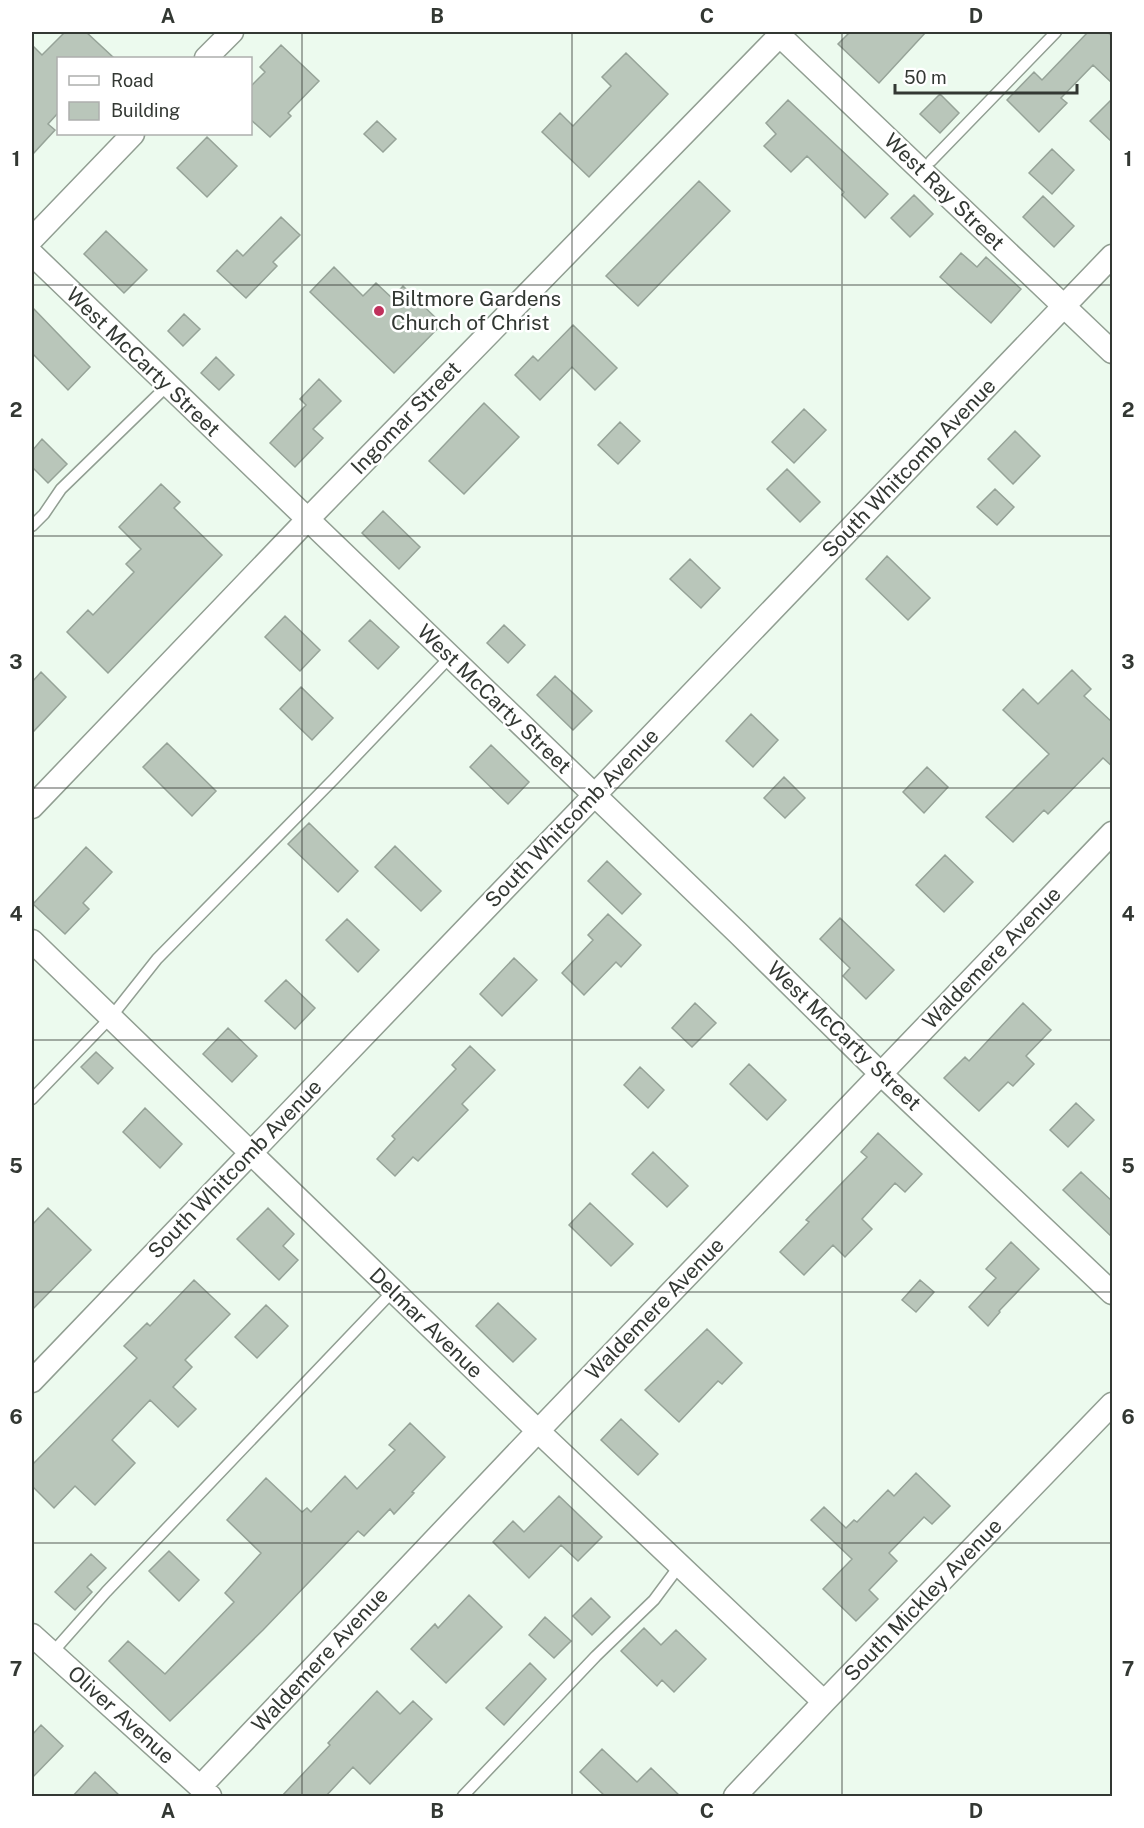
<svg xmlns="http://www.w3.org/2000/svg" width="1144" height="1828" font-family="'Public Sans',sans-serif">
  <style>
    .building { fill: #b9c6ba; stroke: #96a398; stroke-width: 1.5 }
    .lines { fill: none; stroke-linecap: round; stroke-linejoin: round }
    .service-casing { stroke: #919e92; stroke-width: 13 }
    .minor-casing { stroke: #919e92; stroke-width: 25 }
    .service { stroke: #fff; stroke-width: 10 }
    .minor { stroke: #fff; stroke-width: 22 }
    .grid { fill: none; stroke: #333833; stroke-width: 1.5; stroke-opacity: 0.55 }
    .poi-dot { fill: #c0315c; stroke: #fff; stroke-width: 2 }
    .labels { text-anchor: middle; stroke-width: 5; stroke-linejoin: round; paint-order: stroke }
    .street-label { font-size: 21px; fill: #333833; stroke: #fff }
    .poi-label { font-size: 21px; fill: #333833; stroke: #fff; text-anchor: start }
    .neatline { fill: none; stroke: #333833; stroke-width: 2 }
    .grid-label { font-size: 20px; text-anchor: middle; font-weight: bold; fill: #333833 }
  </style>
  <rect width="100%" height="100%" fill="#ecfaee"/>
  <path class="building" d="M65 32H86L114 58H58V113L48 124 55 130 32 155V45L42 55Z
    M850 32H926L879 83 838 44Z
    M1088 32H1107L1113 37V84L1093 65 1061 98 1067 103 1039 132 1007 100 1034 72 1042 80Z
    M281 45 319 81 288 113 291 116 270 137 250 119V87L265 72 260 67Z
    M626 53 668 94 589 177 542 132 560 113 573 126 611 86 602 77Z
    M940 94 959 113 940 133 920 114Z
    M1113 98V143L1090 121Z
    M788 100 888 194 865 218 842 195 844 192 807 156 791 172 764 146 776 134 766 123Z
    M377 121 396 139 383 152 364 134Z
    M207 137 237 166 207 197 177 168Z
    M1052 149 1074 170 1052 194 1029 173Z
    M699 181 730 211 638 306 606 276Z
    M914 195 933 214 910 237 891 218Z
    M1043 196 1074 226 1054 247 1023 217Z
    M281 217 300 235 273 262 277 266 246 298 217 271 237 250 243 256Z
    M106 231 147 270 124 293 84 254Z
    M961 253 977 267 986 257 1021 289 991 323 940 277Z
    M334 267 363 296 376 283 392 298 403 286 442 324 394 373 310 292Z
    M32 307 90 367 68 390 32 353Z
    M184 314 200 329 183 346 168 331Z
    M573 325 617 368 595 390 572 367 540 400 515 375 533 356 538 361Z
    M216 357 234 375 219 390 201 373Z
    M319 379 341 401 313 429 323 438 295 467 270 443 306 405 300 399Z
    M484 403 519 437 464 494 429 461Z
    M804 409 826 430 794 463 772 442Z
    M620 422 640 441 618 464 598 445Z
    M1015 431 1040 456 1013 484 988 459Z
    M42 439 67 464 48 483 32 467V451Z
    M787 469 820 502 800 522 767 489Z
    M161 484 180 502 174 508 222 555 108 673 67 632 88 610 93 615 134 572 126 564 141 549 119 527Z
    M995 489 1014 507 997 525 977 507Z
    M383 511 420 547 399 569 362 533Z
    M887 556 930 598 908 620 866 579Z
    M690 559 720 588 701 608 670 579Z
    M285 616 320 650 300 671 265 637Z
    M370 620 399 647 378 669 349 641Z
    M504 625 525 645 508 663 487 643Z
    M1072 670 1091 689 1084 696 1113 723V767L1103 758 1048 814 1044 810 1013 842 986 817 1049 754 1003 710 1023 689 1038 704Z
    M41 672 66 697 32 733V682Z
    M555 676 592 711 573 730 537 695Z
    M301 687 333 718 312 740 280 709Z
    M751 714 778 740 753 767 726 741Z
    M167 743 216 791 192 816 143 767Z
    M491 745 529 782 508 804 470 767Z
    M927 767 948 787 924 813 903 792Z
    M784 777 805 798 785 818 764 798Z
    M309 823 358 871 338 892 288 844Z
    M395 846 441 891 421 911 375 867Z
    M86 847 112 872 83 903 89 909 65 934 33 904Z
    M945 855 973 882 944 912 916 885Z
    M607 861 641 894 622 914 588 881Z
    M608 914 641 945 621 967 616 962 584 995 562 973 593 940 588 935Z
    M840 918 894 970 866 999 843 976 850 968 820 939Z
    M347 919 379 950 358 972 326 940Z
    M514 958 537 980 502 1016 480 994Z
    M286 980 315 1008 295 1029 265 1001Z
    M695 1003 716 1023 692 1047 672 1028Z
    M1023 1003 1051 1030 1026 1056 1034 1064 1013 1086 1008 1082 979 1111 944 1078 965 1057 969 1061Z
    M228 1028 257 1056 232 1082 203 1054Z
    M470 1046 495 1070 462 1104 468 1110 418 1161 413 1157 395 1176 377 1159 395 1139 392 1136 456 1069 452 1065Z
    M96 1052 113 1068 98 1084 81 1067Z
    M749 1064 786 1100 767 1120 730 1084Z
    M640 1067 664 1090 648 1108 624 1085Z
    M1076 1103 1094 1120 1068 1147 1050 1130Z
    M145 1108 182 1144 160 1168 123 1132Z
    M878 1133 922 1174 905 1192 895 1183 862 1219 872 1229 845 1257 833 1245 804 1275 780 1252 809 1222 806 1220 867 1157 861 1152Z
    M653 1152 688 1186 667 1207 632 1174Z
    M1081 1172 1113 1202V1238L1063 1190Z
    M590 1203 633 1244 611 1266 569 1225Z
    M48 1208 91 1250 32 1310V1225Z
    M268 1208 294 1234 283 1246 298 1260 279 1280 237 1239Z
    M1011 1242 1039 1269 999 1311 1000 1312 988 1326 969 1307 996 1278 986 1269Z
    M194 1280 230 1314 185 1360 192 1367 173 1387 196 1409 178 1427 150 1400 112 1440 135 1463 95 1505 75 1486 54 1508 32 1486V1465L137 1358 124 1346 147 1323 150 1326Z
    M920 1280 934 1292 916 1312 902 1300Z
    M498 1303 536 1339 513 1362 476 1326Z
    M266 1305 288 1326 257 1358 235 1337Z
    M707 1329 742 1363 722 1384 718 1381 679 1422 645 1390Z
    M621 1419 658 1454 638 1475 601 1440Z
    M410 1423 445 1457 412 1492 414 1493 394 1514 390 1509 364 1536 358 1531 263 1630 170 1721 109 1661 128 1641 165 1674 234 1602 225 1593 261 1553 227 1520 266 1478 302 1512 307 1508 311 1512 345 1476 357 1489 395 1450 389 1445Z
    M916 1473 950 1506 932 1524 924 1517 889 1553 897 1561 869 1590 878 1599 856 1621 823 1589 852 1559 811 1520 824 1507 846 1528 854 1520 857 1522 888 1490 894 1496Z
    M559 1496 602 1537 578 1561 561 1545 529 1578 493 1542 513 1521 524 1532Z
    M169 1551 199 1580 179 1601 149 1571Z
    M91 1554 106 1568 87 1587 92 1592 75 1610 55 1592Z
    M469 1595 502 1627 446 1683 411 1649 435 1624 438 1628Z
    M591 1598 610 1617 592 1635 573 1616Z
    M545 1617 571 1641 554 1658 529 1635Z
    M644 1628 661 1645 676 1630 706 1659 674 1692 662 1680 657 1686 621 1651Z
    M530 1663 546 1679 504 1725 486 1708Z
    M377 1691 400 1714 413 1701 432 1719 370 1784 353 1767 325 1797H281L330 1745 328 1743Z
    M41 1725 63 1746 32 1778V1735Z
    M602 1749 637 1782 651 1768 681 1797H606L580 1772Z
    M95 1772 121 1797H72Z"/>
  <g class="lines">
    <g class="service-casing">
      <path id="service" d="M931 161 1056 32
        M32 526 44 514 61 489 168 385
        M32 1099 111 1017 157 959 334 779 450 657
        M52 1653 106 1592 393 1291
        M463 1796 596 1656 654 1600 680 1565"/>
    </g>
    <g class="minor-casing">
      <path id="minor" d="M776 32 1112 352
        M206 58 232 32
        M32 239 133 134
        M32 254 739 934 881 1074 1112 1293
        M32 807 307 520 783 32
        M32 941 538 1431 824 1702
        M32 1381 1112 256
        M32 1635 210 1796
        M200 1787 538 1431 1112 833
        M735 1796 824 1702 1112 1404"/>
    </g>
    <use href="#service" class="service"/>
    <use href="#minor" class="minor"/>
  </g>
  <path class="grid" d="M302 32V1796M572 32V1796M842 32V1796M32 285H1112M32 536H1112M32 788H1112M32 1040H1112M32 1292H1112M32 1543H1112"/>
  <circle class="poi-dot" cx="379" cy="311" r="6"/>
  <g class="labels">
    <g class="street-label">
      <text transform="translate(944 192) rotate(44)" y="7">West Ray Street</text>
      <text transform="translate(143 362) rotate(44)" y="7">West McCarty Street</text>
      <text transform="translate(406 418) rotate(-46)" y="7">Ingomar Street</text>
      <text transform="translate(909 468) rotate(-46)" y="7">South Whitcomb Avenue</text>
      <text transform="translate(494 699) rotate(44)" y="7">West McCarty Street</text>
      <text transform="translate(572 818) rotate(-46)" y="7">South Whitcomb Avenue</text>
      <text transform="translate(992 958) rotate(-46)" y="7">Waldemere Avenue</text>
      <text transform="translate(844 1036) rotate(44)" y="7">West McCarty Street</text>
      <text transform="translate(235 1169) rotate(-46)" y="7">South Whitcomb Avenue</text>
      <text transform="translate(655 1309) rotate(-46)" y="7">Waldemere Avenue</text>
      <text transform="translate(426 1323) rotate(44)" y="7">Delmar Avenue</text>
      <text transform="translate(923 1600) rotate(-46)" y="7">South Mickley Avenue</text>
      <text transform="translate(320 1660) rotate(-47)" y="7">Waldemere Avenue</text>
      <text transform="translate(121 1715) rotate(42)" y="7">Oliver Avenue</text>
    </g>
    <g class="poi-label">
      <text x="391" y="306">Biltmore Gardens<tspan x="391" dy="24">Church of Christ</tspan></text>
    </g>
  </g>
  <rect width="1144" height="1828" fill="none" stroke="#ffffff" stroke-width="66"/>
  <rect x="57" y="57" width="195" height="78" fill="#ffffff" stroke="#adafad" stroke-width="1.5"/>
  <rect x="69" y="76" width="30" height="9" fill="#ffffff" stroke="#adafad" stroke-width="1.5"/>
  <text x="111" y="87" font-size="18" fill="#333833">Road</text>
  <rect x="69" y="102" width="30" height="18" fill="#b9c6ba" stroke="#adafad" stroke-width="1.5"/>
  <text x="111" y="117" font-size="18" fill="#333833">Building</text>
  <path d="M895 84v9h182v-9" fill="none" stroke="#333833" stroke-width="3"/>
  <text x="904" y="84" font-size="18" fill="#333833" stroke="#ffffff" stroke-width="4.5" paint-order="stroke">50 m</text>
  <rect x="33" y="33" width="1078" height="1762" class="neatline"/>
  <g class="grid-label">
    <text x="168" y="23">A</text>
    <text x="437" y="23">B</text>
    <text x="707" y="23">C</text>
    <text x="976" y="23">D</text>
    <text x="16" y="166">1</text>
    <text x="1128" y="166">1</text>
    <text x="16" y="417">2</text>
    <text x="1128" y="417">2</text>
    <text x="16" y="669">3</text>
    <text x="1128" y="669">3</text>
    <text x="16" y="921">4</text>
    <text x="1128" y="921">4</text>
    <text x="16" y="1173">5</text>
    <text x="1128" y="1173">5</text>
    <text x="16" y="1424">6</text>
    <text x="1128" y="1424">6</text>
    <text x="16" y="1676">7</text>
    <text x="1128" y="1676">7</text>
    <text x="168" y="1818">A</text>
    <text x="437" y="1818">B</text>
    <text x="707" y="1818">C</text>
    <text x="976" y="1818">D</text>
  </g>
</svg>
